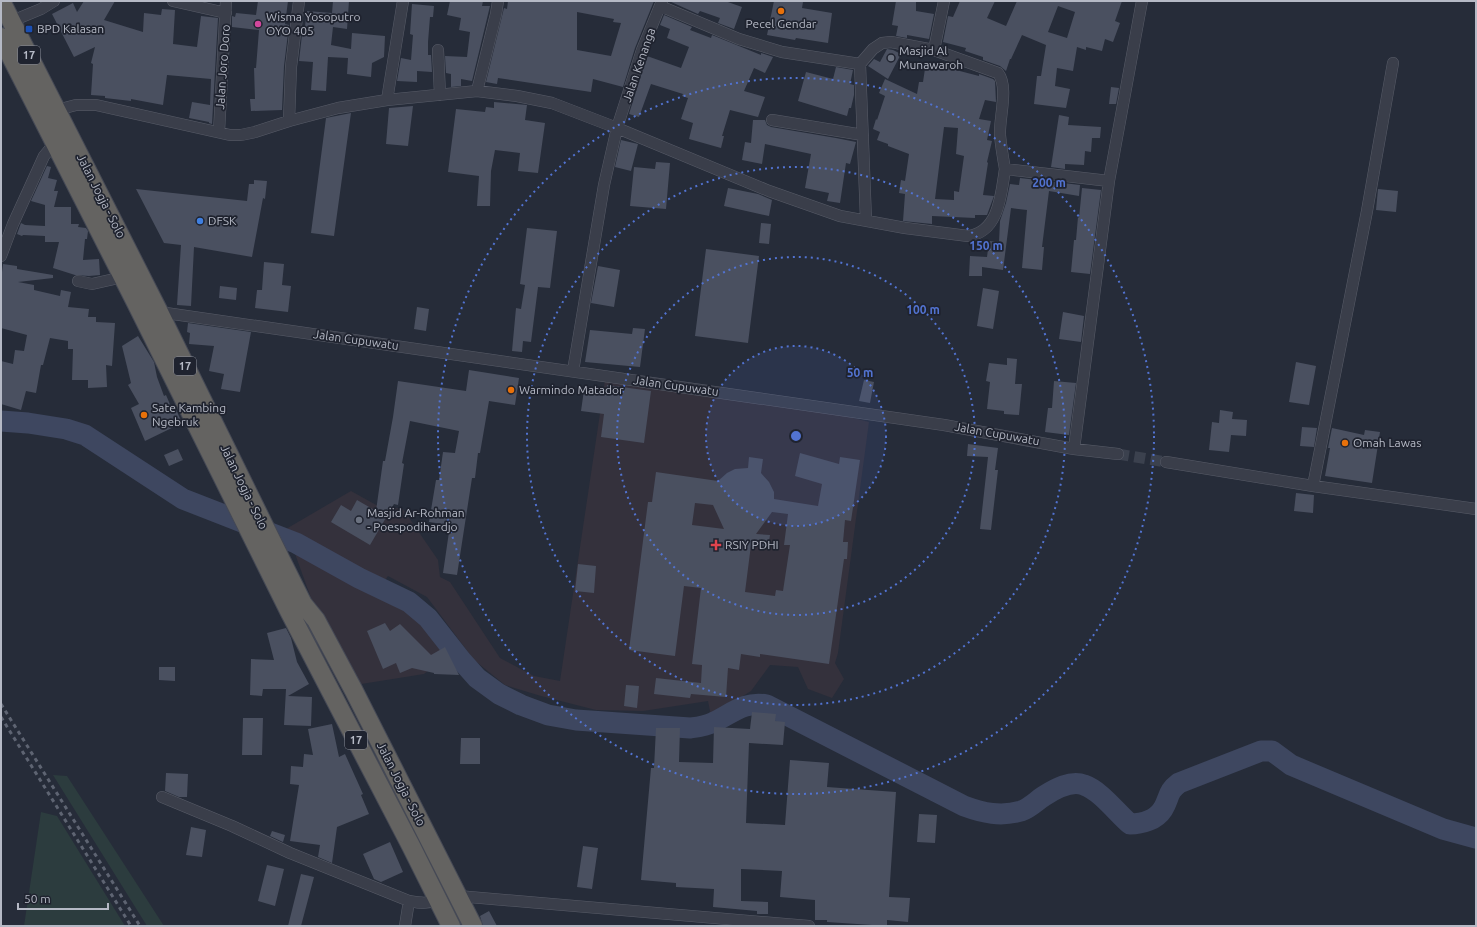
<svg xmlns="http://www.w3.org/2000/svg" width="1477" height="927" font-family="Ubuntu,sans-serif">
  <style>
    .medical { fill: #34313c }
    .green { fill: #2c3c3e }
    .lines { fill: none; stroke-linecap: round; stroke-linejoin: round }
    .river { stroke: #3e4760; stroke-width: 21 }
    .building { fill: #4a5060; fill-rule: evenodd }
    .minor-tunnel { stroke: #3b414e; stroke-width: 11; stroke-dasharray: 11 5.5; stroke-linecap: butt }
    .minor-casing { stroke: #585c68; stroke-width: 12 }
    .trunk-casing { stroke: #454955; stroke-width: 20 }
    .minor { stroke: #3a3e4a; stroke-width: 11 }
    .trunk { stroke: #646361; stroke-width: 18 }
    .rail { stroke: #5e6472; stroke-width: 3; stroke-dasharray: 4 4; stroke-linecap: butt }
    .ring { fill: none; stroke: #5273d1; stroke-width: 2; stroke-dasharray: 2 4 }
    .food-dot { fill: #e8710a; stroke: #1f232f; stroke-width: 1.5 }
    .hotel-dot { fill: #d1479c; stroke: #1f232f; stroke-width: 1.5 }
    .transit-dot { fill: #1a4fb4; stroke: #1f232f; stroke-width: 1.5 }
    .worship-dot { fill: #6b7280; stroke: #1f232f; stroke-width: 1.5 }
    .shop-dot { fill: #3f7fe0; stroke: #1f232f; stroke-width: 1.5 }
    .health-dot { fill: #e0444e; stroke: #1f232f; stroke-width: 1.5 }
    .labels { text-anchor: middle; stroke-width: 3.5; stroke-linejoin: round; paint-order: stroke }
    .shield { fill: #1f232f; stroke: #888c98; stroke-width: 1 }
    .shield-label { font-size: 11px; font-weight: bold; fill: #b5b9c5 }
    .poi-label { font-size: 12px; fill: #b5b9c5; stroke: #1f232f; text-anchor: start }
    .street-label { font-size: 12px; fill: #b5b9c5; stroke: #1f232f }
    .centre { fill: #5273d1; stroke: #1f232f; stroke-width: 2 }
    .ring-label { font-size: 12px; text-anchor: middle; font-weight: bold; fill: #5273d1; stroke: #1f232f; stroke-width: 3.5; stroke-linejoin: round; paint-order: stroke }
  </style>
  <rect width="100%" height="100%" fill="#262c39"/>
  <path class="medical" d="M605 380 808 406 869 422 838 653 835 663 844 679 832 698 808 689 798 667 770 665 751 691 711 716 708 701 643 711 596 710 541 696 505 685 474 660 427 597 388 576 379 589 413 608 447 645 455 660 434 666 424 674 355 685 319 620 286 529 351 491 378 506 403 509 438 560 440 577 450 582 500 658 534 676 560 681Z"/>
  <path class="green" d="M53 775 67 776 164 926H147Z
    M41 812 57 816 125 926H24Z"/>
  <g class="lines">
    <path class="river" d="M1 421 28 423 66 429 85 435 183 499 296 543 359 578 409 602 428 618 461 660 477 678 499 694 521 705 548 715 576 720 690 728C698 727 707 726 714 722 733 713 744 701 767 705L964 806C983 813 1001 817 1021 811 1030 808 1036 801 1044 796 1055 789 1071 780 1084 785 1101 791 1116 812 1130 824 1142 824 1156 820 1163 809 1170 797 1167 792 1179 783L1261 751H1272L1291 765 1443 829 1476 838"/>
  </g>
  <path class="building" d="M84 1H115L104 20 143 32 144 13 161 15 162 9 175 10 173 44 197 47 201 16 218 18 212 124 209 123V122L189 118 192 102 210 105 211 79 167 75 163 105 131 99V101L105 98V96L91 95 93 64 91 63 95 47 74 57 52 14 73 3 77 12Z
    M258 1H288L285 24 289 25 284 66 282 110 251 111 250 99H255L254 68H256L259 30 232 27V16L235 17 236 13 256 15Z
    M333 1H349L347 29 333 27 331 45 351 49 352 33 385 36 384 57 372 63 371 77 347 74 348 58 328 57 326 91 311 90 313 62 299 61 303 26H305L307 11 332 13Z
    M450 1H483L482 6H490L472 81 461 79V86L451 87V74L446 73 445 56 467 57 470 32 459 30 461 18 447 15Z
    M508 1H654L635 48 623 87 593 79 591 92 498 78 497 84 486 82 504 8 507 9ZM577 12 614 19 613 22 621 23 611 56 577 50Z
    M669 1H725L742 7 734 29 718 23 720 18 700 11 698 14Z
    M774 1H798L803 2 802 8 832 13 828 43 796 38 795 40 767 35Z
    M896 1H916V11L934 14 929 39 907 35V38L896 36 898 26 892 25Z
    M960 1H995L987 18 1006 26 1017 1H1122L1115 21 1120 23 1113 42 1105 39 1102 51 1086 47V50L1077 47 1073 71 1057 68 1055 86 1070 89 1066 108 1034 104 1037 76H1041L1046 45 1022 35 1011 59H1010L1006 71 1000 66 983 60V57L965 51 966 48 943 42 948 16 953 17ZM1058 6 1075 12 1067 38 1048 32Z
    M412 4 434 6 433 17H430L428 42V55H431L432 72 417 71V82L397 81 401 58 411 60 413 35 410 34Z
    M664 15 692 27 690 30 711 38 712 35 761 55V53L773 57 765 73 754 68 744 91 765 97 758 117 730 110 722 136H724L721 148 689 139 693 123 681 119 688 98 682 96 683 94 651 84 639 117 629 114 647 56 681 68 689 47 667 38 670 29 660 25Z
    M887 49 893 50 901 54 888 79 868 66 874 59 880 62Z
    M926 62 941 64 942 62 952 64V69L979 76V74L993 79 995 81 996 102 985 100 979 119 991 121 987 140 992 141 987 162 988 163 983 195 994 196 987 215H975V218L932 216V224L903 221 905 194 899 193 901 180 905 181 909 154 888 146V144L877 140 880 132 873 129 876 119 877 120 885 96 879 93 885 79 917 94 919 82H923ZM944 127 958 128 956 154 964 156 959 192 954 191V200L935 199Z
    M836 67 853 70 850 84 854 85V95L851 108H849L847 116 798 101 806 72 833 79Z
    M1111 87 1119 88 1116 104H1109Z
    M494 102 527 105 525 120 545 123 538 173 518 171 520 153 495 150 491 171 490 206H477L479 176 448 172 456 109 485 112 486 107 494 108Z
    M413 106 408 146 386 144 389 108Z
    M351 113 334 236 311 233 326 118Z
    M1059 115 1069 117 1068 125 1101 127 1100 138H1092L1091 152 1085 151 1084 165 1065 164V169L1051 167Z
    M753 120H765L767 125 771 127 836 138 856 142 850 164 846 163 840 203 827 201 829 193 805 188 811 154 765 144 762 164 742 160 745 142 751 143Z
    M621 140 638 144 631 171 615 167Z
    M656 162 670 163 666 209 630 206 634 167 655 169Z
    M47 166 51 167 48 178 57 180 54 191H58L54 207H71V224H79L78 227 86 228 88 231 87 239H85L83 260 99 259 100 275 89 276 75 275 53 268 59 242H45V236L23 235 22 236 17 234 21 223 25 225 45 226V205L31 201Z
    M1020 178 1080 185 1079 196 1049 191 1042 247H1044L1042 270 1022 268 1027 210 1011 208 1003 270 982 267V276H969L970 256 987 257 989 241 999 242 1000 221 1006 203 1010 184 1019 185Z
    M254 180 267 181 265 199 263 198 252 257 194 247 191 306 177 305 181 245 164 243 136 189 247 201 249 184H254Z
    M728 188 758 194 772 200 769 216 724 206Z
    M1082 188 1101 190 1090 274 1071 272 1074 240H1076L1078 217 1079 218Z
    M1378 189 1398 191 1396 212 1376 210Z
    M761 223 771 224 769 244 759 243Z
    M527 228 557 231 550 288 538 287 531 342 523 341 522 352 512 351 516 308 521 309 525 285 520 284Z
    M706 249 759 256 748 343 695 336Z
    M264 262 284 264 282 285 291 286 288 312 255 308 257 290H262Z
    M3 264 17 266V269L53 275V278L18 282 34 285V290L60 296 61 290 71 292 68 307 89 309 88 317H96V322L115 323 112 366 106 365 107 387 88 388V380H72L73 349H68V341L50 338 43 365H41L36 393 26 391 21 410 1 404V361L13 364 15 350 24 351 27 335 1 328V280Z
    M598 266 620 270 614 307 591 303Z
    M220 286 237 288 236 300 219 298Z
    M983 288 999 291 993 329 977 326Z
    M417 307 429 309 426 331 414 329Z
    M1063 312 1084 316 1081 342 1059 339Z
    M188 323 251 332 240 392 221 389 224 374 209 371 214 346 189 344 190 333 187 332Z
    M633 328 645 329 640 367 585 362 590 330 632 334Z
    M138 336 154 362 157 377 164 396 166 395 172 409 175 407 182 423 145 441 131 408 139 404 128 385 131 383 122 346Z
    M1007 358 1017 359 1015 384H1022L1019 415 1004 414V411L987 409 990 382 986 381 989 363 1007 365Z
    M1296 362 1316 366 1309 405 1289 402Z
    M469 370 519 378 515 405 489 401 480 453H478L475 478H472L457 575 443 573 450 525 429 522 436 480H439L443 452 455 453 459 431 410 421 402 463 404 464 398 505 394 504 370 545 331 522 341 505 351 511 357 500 376 511 383 461H385L393 417 398 381 466 391Z
    M864 380 874 382 870 403 859 401Z
    M1054 381 1076 383 1069 435 1045 432 1048 408H1052Z
    M607 385 651 391 644 443 601 437 604 414 581 411 584 390 606 393Z
    M1220 410 1233 412 1232 419 1247 420 1246 436 1231 435 1229 452 1209 450 1212 422 1219 423Z
    M1302 427 1317 428 1314 447 1300 446Z
    M1332 428 1364 435 1365 430 1380 432 1372 483 1325 476 1330 448H1328Z
    M968 444 998 448 995 470H998L991 530 980 529 988 457 967 456Z
    M178 449 183 460 169 466 164 455Z
    M800 453 839 464 840 457 860 460 851 521 845 520 843 542H848L847 559H844L829 664 760 654V657L741 654 739 670 728 668 726 697 691 694 690 698 654 694 656 678 701 683 702 665 692 664 701 588 684 586 675 656 629 650 648 502H652L656 472 718 481 727 473 735 469 748 468 749 457 763 459 761 473 769 482 774 492V499L818 506 822 484 795 476ZM695 503 713 505 724 529 692 525ZM772 512 788 514 784 545H790L783 591 776 590 775 596 745 592 751 545 768 547 770 535 756 534Z
    M1296 493 1314 495 1313 513 1294 511Z
    M578 564 596 566 594 593 575 591Z
    M385 623 390 631 400 624 431 655 445 647 459 675 434 674V673L412 668 400 673 396 663 383 669 367 631Z
    M286 628 291 638 297 662 309 684 288 696 312 697 311 726 284 725 286 689H263L262 696 250 695 251 659 274 660 267 633Z
    M159 667H175V681L159 680Z
    M626 685 639 686 637 708 624 706Z
    M752 712 776 714 775 721 785 722 783 745 749 743 746 823 785 825 790 760 829 763 827 787 896 792 889 897 910 898 908 922 887 920V926L827 922V920H815V900L780 897 782 871 741 869V901L768 902V914H757V911L713 907 714 889 676 887V883L641 880 651 768H654L656 728H680L679 762 713 763 714 727 750 729Z
    M243 718H263L262 755H242Z
    M332 724 339 757 345 754 363 794 361 795 369 814 337 827 332 863 318 857 320 845 290 841 299 785 290 784 291 766 303 767 304 754 313 755 308 729Z
    M461 738H480V764H460Z
    M166 773 188 774 187 797H179L165 791Z
    M919 814 937 815 935 843 917 842Z
    M191 827 206 830 202 857 186 855Z
    M272 831 285 835 283 842 270 836Z
    M390 842 403 872 381 882 374 879 363 854Z
    M583 846 598 848 592 889 577 887Z
    M267 865 284 869 275 906 258 901Z
    M301 874 314 877 301 926H288Z
    M489 911 497 926H483L480 916Z"/>
  <g class="lines">
    <path class="minor-tunnel" d="M1118 454 1166 462"/>
    <g class="minor-casing">
      <path id="minor" d="M173 1 226 13
        M660 6 739 39 782 52 860 64 873 49 882 43 891 42 934 50 998 73C1009 87 999 118 1000 135 1001 146 1003 158 1005 169
        M12 21 41 9 54 1
        M438 50 440 95
        M934 50 944 1
        M860 64 866 220
        M477 91 496 14 498 1
        M387 100 403 1
        M57 110 76 105H96L230 135H241L255 132 289 121 338 108 387 100 477 91 517 96 552 103 617 128 769 191 840 216 905 228 968 236C999 232 1001 195 1005 169L1109 181
        M772 120 863 135
        M289 121 291 67 299 1
        M219 132 226 1
        M1 256 13 224 44 156 49 150 55 145
        M78 281 92 284 123 277
        M159 312 944 425 1074 449 1118 454
        M573 371 604 185 617 128 642 50 662 1
        M1074 449 1109 181 1142 1
        M1166 462 1313 486 1476 509
        M1313 486 1367 211 1393 63
        M162 797 232 826 290 853 409 901C420 903 428 904 438 900
        M458 896 809 926
        M405 926 409 901"/>
    </g>
    <g class="trunk-casing">
      <path id="trunk" d="M1 1 159 312 281 560 303 604 316 620 354 691 473 926
        M1 37 136 303 289 611 411 846 451 926"/>
    </g>
    <use href="#minor" class="minor"/>
    <use href="#trunk" class="trunk"/>
    <path class="rail" d="M1 704 140 926
      M1 717 131 926"/>
  </g>
  <circle cx="796" cy="436" r="90" fill="#5273d1" fill-opacity=".12"/>
  <g class="ring">
    <circle cx="796" cy="436" r="90"/>
    <circle cx="796" cy="436" r="179"/>
    <circle cx="796" cy="436" r="269"/>
    <circle cx="796" cy="436" r="358"/>
  </g>
  <g class="food-dot">
    <circle cx="781" cy="11" r="4"/>
    <circle cx="511" cy="390" r="4"/>
    <circle cx="144" cy="415" r="4"/>
    <circle cx="1345" cy="443" r="4"/>
  </g>
  <circle class="hotel-dot" cx="258" cy="24" r="4"/>
  <rect class="transit-dot" x="25" y="25" width="8" height="8" rx="2"/>
  <g class="worship-dot">
    <circle cx="891" cy="58" r="4"/>
    <circle cx="359" cy="520" r="4"/>
  </g>
  <circle class="shop-dot" cx="200" cy="221" r="4"/>
  <path class="health-dot" d="M714 539h4v4h4v4h-4v4h-4v-4h-4v-4h4z"/>
  <g class="labels">
    <g class="shield">
      <rect x="18" y="46" width="22" height="18" rx="3"/>
      <rect x="174" y="357" width="22" height="18" rx="3"/>
      <rect x="345" y="731" width="22" height="18" rx="3"/>
    </g>
    <g class="shield-label">
      <text x="29" y="59">17</text>
      <text x="185" y="370">17</text>
      <text x="356" y="744">17</text>
    </g>
    <g class="poi-label">
      <text x="266" y="21">Wisma Yosoputro<tspan x="266" dy="14">OYO 405</tspan></text>
      <text x="781" y="28" text-anchor="middle">Pecel Gendar</text>
      <text x="37" y="33">BPD Kalasan</text>
      <text x="899" y="55">Masjid Al<tspan x="899" dy="14">Munawaroh</tspan></text>
      <text x="208" y="225">DFSK</text>
      <text x="519" y="394">Warmindo Matador</text>
      <text x="152" y="412">Sate Kambing<tspan x="152" dy="14">Ngebruk</tspan></text>
      <text x="1353" y="447">Omah Lawas</text>
      <text x="367" y="517">Masjid Ar-Rohman<tspan x="367" dy="14">- Poespodihardjo</tspan></text>
      <text x="725" y="549">RSIY PDHI</text>
    </g>
    <g class="street-label">
      <text transform="translate(639 65) rotate(-71)" y="4">Jalan Kenanga</text>
      <text transform="translate(223 67) rotate(-86)" y="4">Jalan Joro Doro</text>
      <text transform="translate(101 196) rotate(63)" y="4">Jalan Jogja - Solo</text>
      <text transform="translate(356 340) rotate(8)" y="4">Jalan Cupuwatu</text>
      <text transform="translate(676 386) rotate(8)" y="4">Jalan Cupuwatu</text>
      <text transform="translate(997 434) rotate(10)" y="4">Jalan Cupuwatu</text>
      <text transform="translate(244 487) rotate(64)" y="4">Jalan Jogja - Solo</text>
      <text transform="translate(401 784) rotate(63)" y="4">Jalan Jogja - Solo</text>
    </g>
  </g>
  <circle cx="796" cy="436" r="6" class="centre"/>
  <g class="ring-label">
    <text x="1049" y="187">200 m</text>
    <text x="986" y="250">150 m</text>
    <text x="923" y="314">100 m</text>
    <text x="860" y="377">50 m</text>
  </g>
  <rect width="1477" height="927" fill="none" stroke="#b5b9c5" stroke-width="4"/>
  <path d="M18 903v6h90v-6" fill="none" stroke="#b5b9c5" stroke-width="2"/>
  <text x="24" y="903" font-size="12" fill="#b5b9c5" stroke="#1f232f" stroke-width="3" paint-order="stroke">50 m</text>
</svg>
